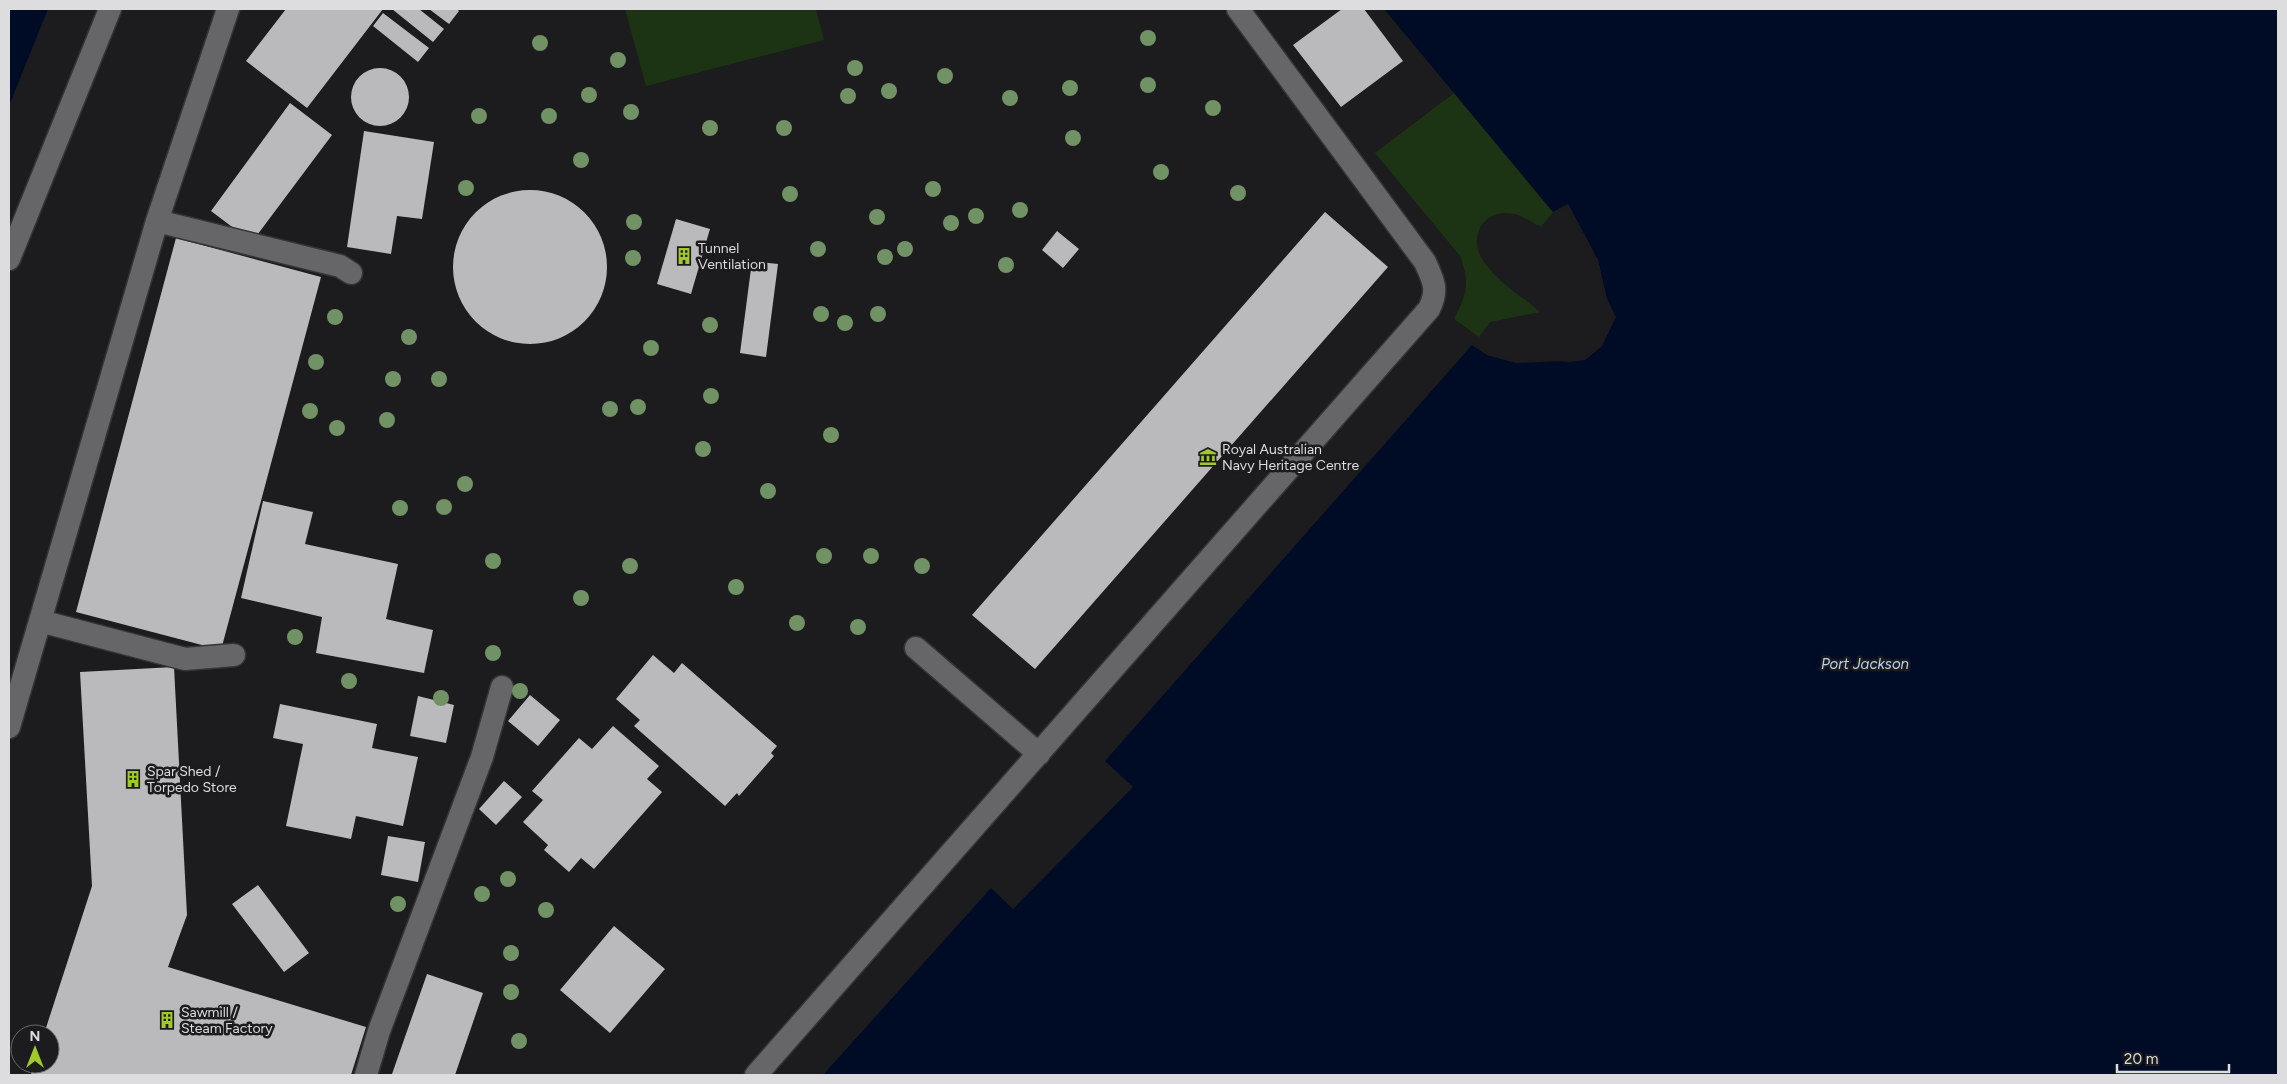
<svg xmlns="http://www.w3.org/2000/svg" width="2287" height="1084" font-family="Figtree,sans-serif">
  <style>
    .green { fill: #1c3414 }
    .water { fill: #000c25 }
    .pier { fill: #1c1b1d }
    .building { fill: #bababd }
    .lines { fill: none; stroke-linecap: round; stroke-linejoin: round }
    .lane-casing { stroke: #353537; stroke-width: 25 }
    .lane { stroke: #666568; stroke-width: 22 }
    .tree { fill: #709265 }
    .labels { text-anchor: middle; stroke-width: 5; stroke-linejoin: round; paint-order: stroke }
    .poi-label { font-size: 14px; fill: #dddcde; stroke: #1c1b1d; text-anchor: start }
    .water-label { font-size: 15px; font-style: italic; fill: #bad4f3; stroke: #1c1b1d }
  </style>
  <rect width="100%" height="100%" fill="#1c1b1d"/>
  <path class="green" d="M625 9H816L824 40 646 86Z
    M1454 93 1553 212 1541 227C1530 221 1518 212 1505 213 1482 214 1470 236 1481 257 1494 280 1520 295 1540 312L1490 322 1479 337 1454 319C1467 294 1470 282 1460 256L1375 153Z"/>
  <path class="water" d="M9 9H48L9 106Z
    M1384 9H2278V1075H823L991 888 1013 909 1133 787 1105 761 1472 345 1487 355 1516 363 1585 360 1602 346 1615 317 1607 299 1598 260 1568 204 1553 212Z"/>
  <path class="pier" d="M1568 204 1598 260 1607 299 1616 317 1602 346 1585 360 1570 362 1544 360 1516 363 1487 355 1472 345 1474 343 1488 353 1516 361 1584 357 1600 344 1613 317 1605 299 1596 261 1567 207 1554 214 1553 212Z"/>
  <path class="building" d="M286 9H383L307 108 246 61Z
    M392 9H419L444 29 433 42Z
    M429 9H457L459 11 449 24Z
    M1342 9H1364L1403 61 1341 107 1293 45Z
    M383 13 429 48 418 62 373 26Z
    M351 97a29 29 0 1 1 58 0a29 29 0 1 1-58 0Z
    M290 103 332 135 252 242 211 211Z
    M364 131 434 142 422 219 397 216 391 254 347 247Z
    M453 267a77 77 0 1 1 154 0a77 77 0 1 1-154 0Z
    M1325 212 1388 267 1035 669 972 615Z
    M676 219 710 229 691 294 657 284Z
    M1057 231 1079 249 1063 268 1042 250Z
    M176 238 321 277 221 650 76 612Z
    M752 261 778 264 766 357 740 353Z
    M263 501 313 512 305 544 398 564 386 619 433 630 424 673 316 653 322 617 241 598Z
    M653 655 674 673 682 663 777 746 771 753 774 756 739 796 737 793 725 806 634 726 640 720 616 699Z
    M174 667 187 915 168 967 366 1027 351 1075H31L34 1064H50V1034H44L92 886 80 672Z
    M530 695 560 720 538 746 508 721Z
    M418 696 454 705 446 743 410 736Z
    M280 704 377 724 372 748 418 757 403 826 356 816 351 839 286 826 303 744 273 738Z
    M613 726 659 766 647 779 662 792 594 869 581 858 569 872 544 850 548 845 523 822 543 800 532 791 579 738 592 749Z
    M504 781 522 797 496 825 479 809Z
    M388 836 425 842 418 882 381 875Z
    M258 885 309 953 284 972 232 904Z
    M614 926 665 969 610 1033 560 990Z
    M427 974 483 993 455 1075H395L392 1074Z"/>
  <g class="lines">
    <g class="lane-casing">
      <path id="lane" d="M157 221 340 266 351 273
        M9 259 110 9
        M40 621 185 659 234 655
        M916 648 1039 754
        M9 727 157 221 228 9
        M366 1075 379 1031 482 757 502 687
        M756 1075 1429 309C1439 289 1433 280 1425 262L1238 9"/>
    </g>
    <use href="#lane" class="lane"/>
  </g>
  <g class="tree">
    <circle cx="1148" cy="38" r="8"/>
    <circle cx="540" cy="43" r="8"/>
    <circle cx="618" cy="60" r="8"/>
    <circle cx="855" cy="68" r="8"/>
    <circle cx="945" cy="76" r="8"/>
    <circle cx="1148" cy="85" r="8"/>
    <circle cx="1070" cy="88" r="8"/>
    <circle cx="889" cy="91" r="8"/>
    <circle cx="589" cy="95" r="8"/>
    <circle cx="848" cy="96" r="8"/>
    <circle cx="1010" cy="98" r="8"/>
    <circle cx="1213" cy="108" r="8"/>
    <circle cx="631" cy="112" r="8"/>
    <circle cx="479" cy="116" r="8"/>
    <circle cx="549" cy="116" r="8"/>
    <circle cx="710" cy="128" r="8"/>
    <circle cx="784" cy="128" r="8"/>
    <circle cx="1073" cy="138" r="8"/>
    <circle cx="581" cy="160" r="8"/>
    <circle cx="1161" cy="172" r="8"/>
    <circle cx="466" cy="188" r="8"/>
    <circle cx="933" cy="189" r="8"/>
    <circle cx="1238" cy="193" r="8"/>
    <circle cx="790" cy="194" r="8"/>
    <circle cx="1020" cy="210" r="8"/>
    <circle cx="976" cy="216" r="8"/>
    <circle cx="877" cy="217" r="8"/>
    <circle cx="634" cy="222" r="8"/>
    <circle cx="951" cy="223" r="8"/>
    <circle cx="818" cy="249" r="8"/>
    <circle cx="905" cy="249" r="8"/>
    <circle cx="885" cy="257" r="8"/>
    <circle cx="633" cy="258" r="8"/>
    <circle cx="1006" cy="265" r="8"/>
    <circle cx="821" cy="314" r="8"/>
    <circle cx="878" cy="314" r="8"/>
    <circle cx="335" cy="317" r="8"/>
    <circle cx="845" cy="323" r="8"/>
    <circle cx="710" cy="325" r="8"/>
    <circle cx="409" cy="337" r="8"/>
    <circle cx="651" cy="348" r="8"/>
    <circle cx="316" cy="362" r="8"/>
    <circle cx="393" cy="379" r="8"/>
    <circle cx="439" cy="379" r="8"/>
    <circle cx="711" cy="396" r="8"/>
    <circle cx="638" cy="407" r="8"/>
    <circle cx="610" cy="409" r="8"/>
    <circle cx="310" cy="411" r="8"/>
    <circle cx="387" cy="420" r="8"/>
    <circle cx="337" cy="428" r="8"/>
    <circle cx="831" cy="435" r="8"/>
    <circle cx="703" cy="449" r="8"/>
    <circle cx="465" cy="484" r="8"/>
    <circle cx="768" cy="491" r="8"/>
    <circle cx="444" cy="507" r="8"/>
    <circle cx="400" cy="508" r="8"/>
    <circle cx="824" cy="556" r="8"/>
    <circle cx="871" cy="556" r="8"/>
    <circle cx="493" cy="561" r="8"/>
    <circle cx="630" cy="566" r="8"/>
    <circle cx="922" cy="566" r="8"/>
    <circle cx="736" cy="587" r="8"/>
    <circle cx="581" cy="598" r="8"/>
    <circle cx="797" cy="623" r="8"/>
    <circle cx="858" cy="627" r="8"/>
    <circle cx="295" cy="637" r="8"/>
    <circle cx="493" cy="653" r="8"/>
    <circle cx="349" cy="681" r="8"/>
    <circle cx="520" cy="691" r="8"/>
    <circle cx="441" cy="698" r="8"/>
    <circle cx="508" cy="879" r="8"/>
    <circle cx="482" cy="894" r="8"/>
    <circle cx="398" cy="904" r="8"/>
    <circle cx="546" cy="910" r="8"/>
    <circle cx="511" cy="953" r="8"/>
    <circle cx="511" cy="992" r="8"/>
    <circle cx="519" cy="1041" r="8"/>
  </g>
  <defs>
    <g id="building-bare" transform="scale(1.35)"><path d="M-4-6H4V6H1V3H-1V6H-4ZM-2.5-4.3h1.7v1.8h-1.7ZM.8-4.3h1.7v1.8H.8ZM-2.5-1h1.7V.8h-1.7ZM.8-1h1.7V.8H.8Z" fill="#a1c92a" stroke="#1c1b1d" stroke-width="2.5" paint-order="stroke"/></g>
    <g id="museum-bare" transform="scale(1.35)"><path d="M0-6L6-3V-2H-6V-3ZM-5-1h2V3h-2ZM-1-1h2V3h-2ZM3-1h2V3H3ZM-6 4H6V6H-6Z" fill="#a1c92a" stroke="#1c1b1d" stroke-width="2.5" paint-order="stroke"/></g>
  </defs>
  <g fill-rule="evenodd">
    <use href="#building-bare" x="684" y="256"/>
    <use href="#museum-bare" x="1208" y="457"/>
    <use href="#building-bare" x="133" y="779"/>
    <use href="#building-bare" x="167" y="1020"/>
  </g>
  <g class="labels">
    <g class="poi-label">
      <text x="698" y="253">Tunnel<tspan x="698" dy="16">Ventilation</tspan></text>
      <text x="1222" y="454">Royal Australian<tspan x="1222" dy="16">Navy Heritage Centre</tspan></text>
      <text x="147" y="776">Spar Shed /<tspan x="147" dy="16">Torpedo Store</tspan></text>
      <text x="181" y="1017">Sawmill /<tspan x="181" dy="16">Steam Factory</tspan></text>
    </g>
    <g class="water-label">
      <text x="1865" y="669">Port Jackson</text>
    </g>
  </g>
  <rect width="2287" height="1084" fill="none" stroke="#dddcde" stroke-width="20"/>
  <g transform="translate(35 1049)"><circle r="24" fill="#1c1b1d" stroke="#69686a"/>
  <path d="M0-4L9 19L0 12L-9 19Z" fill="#a1c92a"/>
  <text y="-8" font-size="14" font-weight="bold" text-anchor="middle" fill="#dddcde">N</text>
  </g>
  <path d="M2117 1064v8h112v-8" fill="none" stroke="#dddcde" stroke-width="2.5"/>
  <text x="2124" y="1064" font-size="15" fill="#dddcde" stroke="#1c1b1d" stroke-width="4" paint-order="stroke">20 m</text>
</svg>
